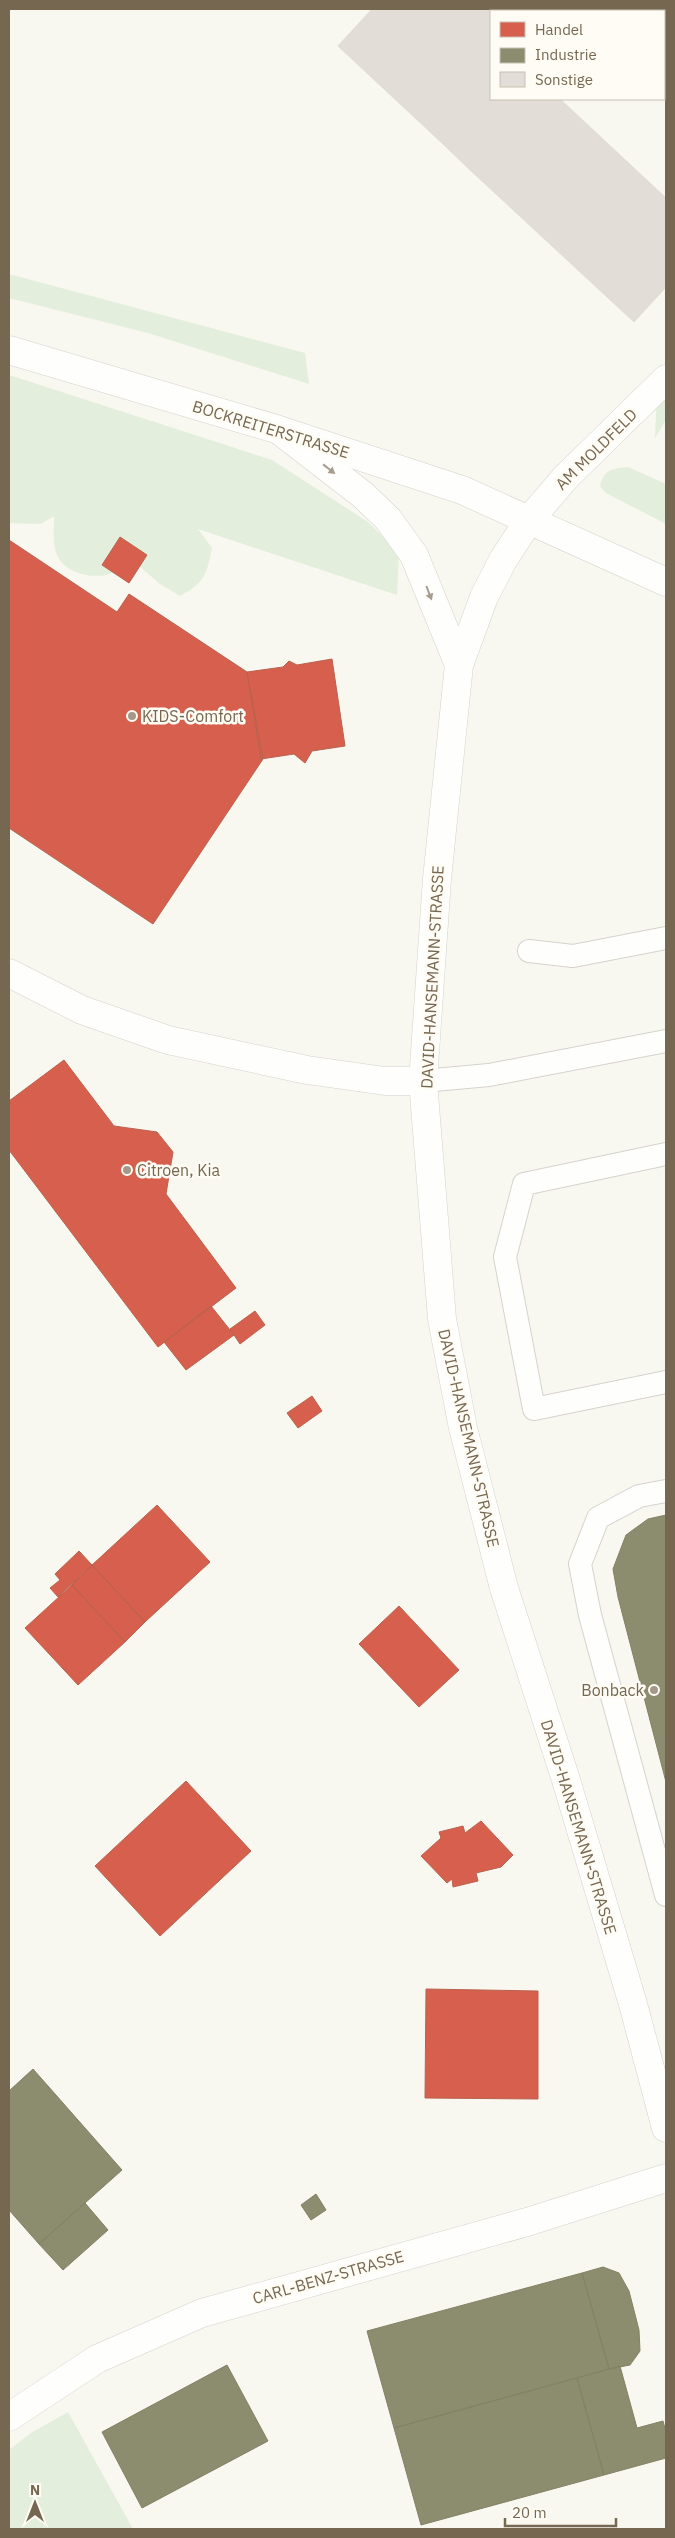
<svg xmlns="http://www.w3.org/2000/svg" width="675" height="2538" font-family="'IBM Plex Sans',sans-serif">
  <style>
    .green { fill: #e3efdc }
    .shops { fill: #d6604d; stroke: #b9624e }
    .industry { fill: #8c8c6e; stroke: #858165 }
    .building { fill: #e2ddd6; stroke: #e1ddd3 }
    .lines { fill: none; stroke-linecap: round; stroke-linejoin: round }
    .service-casing { stroke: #d6d3cd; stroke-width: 24 }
    .minor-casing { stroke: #d6d3cd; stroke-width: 29 }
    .tertiary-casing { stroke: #d6d3cd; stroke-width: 29 }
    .secondary-casing { stroke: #d6d3cb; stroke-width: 29 }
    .service { stroke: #fefefd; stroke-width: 22 }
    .minor { stroke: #fefefd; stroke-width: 28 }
    .tertiary { stroke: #fefefd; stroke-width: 28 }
    .secondary { stroke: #fefefd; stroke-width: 28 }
    .oneway { fill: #a69c8d }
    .poi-dot { fill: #a49989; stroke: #fefcf4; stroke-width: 2 }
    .labels { text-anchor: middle; stroke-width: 5; stroke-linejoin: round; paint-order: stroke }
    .street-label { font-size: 16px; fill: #766751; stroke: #fefcf4 }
    .poi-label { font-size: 16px; fill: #766751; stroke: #fefcf4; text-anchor: start }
  </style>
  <rect width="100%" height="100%" fill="#f8f7f0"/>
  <path class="green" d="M9 274 305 353 309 384 148 333 9 298Z
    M9 375 272 460 368 522 399 553 397 595 198 529 212 548C207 573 205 583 180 596L160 584 132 560C125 564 119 570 112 573 92 581 58 572 55 548 53 538 54 527 54 516L41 524 9 523Z
    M666 382V420L655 438 657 392Z
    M628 467 666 484V524L606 493 600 486C604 470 612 468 628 467Z
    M68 2412 133 2529H9V2450L31 2433Z"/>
  <path class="shops" d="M120 537 147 555 129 583 102 565Z
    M9 540 117 612 129 594 247 672 263 759 153 924 9 828Z
    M332 659 345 746 312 751 305 763 294 754 261 759 247 672 283 667 289 661 297 665Z
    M64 1060 114 1126 157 1132 173 1152 166 1194 236 1288 158 1347 9 1150V1101Z
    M211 1306 234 1335 186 1370 164 1342Z
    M255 1311 265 1325 240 1344 230 1329Z
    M312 1396 322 1411 298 1428 287 1413Z
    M157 1505 210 1562 145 1622 92 1565Z
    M79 1551 92 1565 58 1597 50 1588 60 1580 55 1574Z
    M92 1565 145 1622 125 1642 72 1585Z
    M72 1585 125 1642 78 1685 25 1628Z
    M399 1606 459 1670 419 1707 359 1644Z
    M186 1781 251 1851 160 1936 95 1866Z
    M481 1821 513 1855 501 1867 476 1873 478 1881 453 1887 452 1879 447 1883 421 1856 441 1838 439 1832 463 1826 465 1833Z
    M426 1989 538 1991V2099L425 2098Z"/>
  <path class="industry" d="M666 1515V1782L618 1597 613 1569 626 1535 648 1519Z
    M33 2069 122 2170 39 2244 9 2210V2091Z
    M316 2194 326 2210 311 2220 301 2205Z
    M85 2203 108 2230 63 2270 39 2244Z
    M603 2267 619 2273 629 2291 639 2330 640 2351 630 2365 609 2369 582 2273Z
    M582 2273 609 2369 394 2428 367 2331Z
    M227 2365 268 2441 142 2508 102 2432Z
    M620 2366 637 2428 663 2421 666 2432V2458L604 2475 577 2378Z
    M577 2378 604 2475 421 2525 394 2428Z"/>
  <path class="building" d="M372 9H569L567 11H491V92L443 144 338 46Z
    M491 92V99H535L469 169 443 144Z
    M535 99H560L666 198V287L634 322 469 169Z"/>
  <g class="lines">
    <g class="service-casing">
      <path id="service" d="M529 951 573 956 666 938
        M423 1081 489 1075 666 1041
        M666 1154 524 1184 505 1257 534 1409 666 1382
        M666 1491 639 1496 598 1518 580 1564 590 1615 666 1895"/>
    </g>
    <g class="minor-casing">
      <path id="minor" d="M529 520 566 477 666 379
        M9 973 82 1010 168 1040 307 1070 385 1081H423
        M9 2417 97 2359 202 2313 527 2222 666 2178"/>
    </g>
    <g class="tertiary-casing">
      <path id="tertiary" d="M280 431 363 495 388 519 414 555 459 665
        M529 520 503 560 484 597 459 665 437 879 423 1081 442 1319 463 1428 504 1588 566 1780 633 2004 666 2128"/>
    </g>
    <g class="secondary-casing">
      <path id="secondary" d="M9 350 276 429 462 490 666 582"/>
    </g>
    <use href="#service" class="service"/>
    <use href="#minor" class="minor"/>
    <use href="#tertiary" class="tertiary"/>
    <use href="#secondary" class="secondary"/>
  </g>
  <defs><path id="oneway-solid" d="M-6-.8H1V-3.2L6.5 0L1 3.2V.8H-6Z" transform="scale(1.25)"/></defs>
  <g class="oneway">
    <use href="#oneway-solid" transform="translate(329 469) rotate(38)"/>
    <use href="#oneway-solid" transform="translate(429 593) rotate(69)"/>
  </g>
  <g class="poi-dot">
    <circle cx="132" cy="716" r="5"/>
    <circle cx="127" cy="1170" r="5"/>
    <circle cx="654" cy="1690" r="5"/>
  </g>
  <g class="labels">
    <g class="street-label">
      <text transform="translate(271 429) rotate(17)" y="6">BOCKREITERSTRASSE</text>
      <text transform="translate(596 449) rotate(-45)" y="6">AM MOLDFELD</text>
      <text transform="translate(432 977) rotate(-87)" y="6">DAVID-HANSEMANN-STRASSE</text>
      <text transform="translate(469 1438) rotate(77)" y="6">DAVID-HANSEMANN-STRASSE</text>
      <text transform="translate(579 1827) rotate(73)" y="6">DAVID-HANSEMANN-STRASSE</text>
      <text transform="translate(328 2277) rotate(-16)" y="6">CARL-BENZ-STRASSE</text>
    </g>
    <g class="poi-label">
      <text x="142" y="722">KIDS-Comfort</text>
      <text x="137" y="1176">Citroen, Kia</text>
      <text x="644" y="1696" text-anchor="end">Bonback</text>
    </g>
  </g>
  <rect width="675" height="2538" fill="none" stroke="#766751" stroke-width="20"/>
  <rect x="490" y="10" width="175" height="90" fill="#fefcf4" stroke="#c8c0b3"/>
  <rect x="500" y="22" width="25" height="15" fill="#d6604d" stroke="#c8c0b3"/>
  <text x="535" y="35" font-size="15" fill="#766751">Handel</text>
  <rect x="500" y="48" width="25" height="15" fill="#8c8c6e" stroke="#c8c0b3"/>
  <text x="535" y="60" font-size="15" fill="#766751">Industrie</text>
  <rect x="500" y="72" width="25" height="15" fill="#e2ddd6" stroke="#c8c0b3"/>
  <text x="535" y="85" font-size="15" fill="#766751">Sonstige</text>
  <g transform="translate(35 2503)" stroke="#fefcf4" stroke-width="4" paint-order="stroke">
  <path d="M0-4L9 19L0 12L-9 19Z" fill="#766751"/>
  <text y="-8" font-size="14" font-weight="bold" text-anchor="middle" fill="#766751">N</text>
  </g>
  <path d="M505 2518v8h111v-8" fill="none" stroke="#766751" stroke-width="2.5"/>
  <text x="512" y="2518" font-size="15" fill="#766751" stroke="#fefcf4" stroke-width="4" paint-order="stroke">20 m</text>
</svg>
